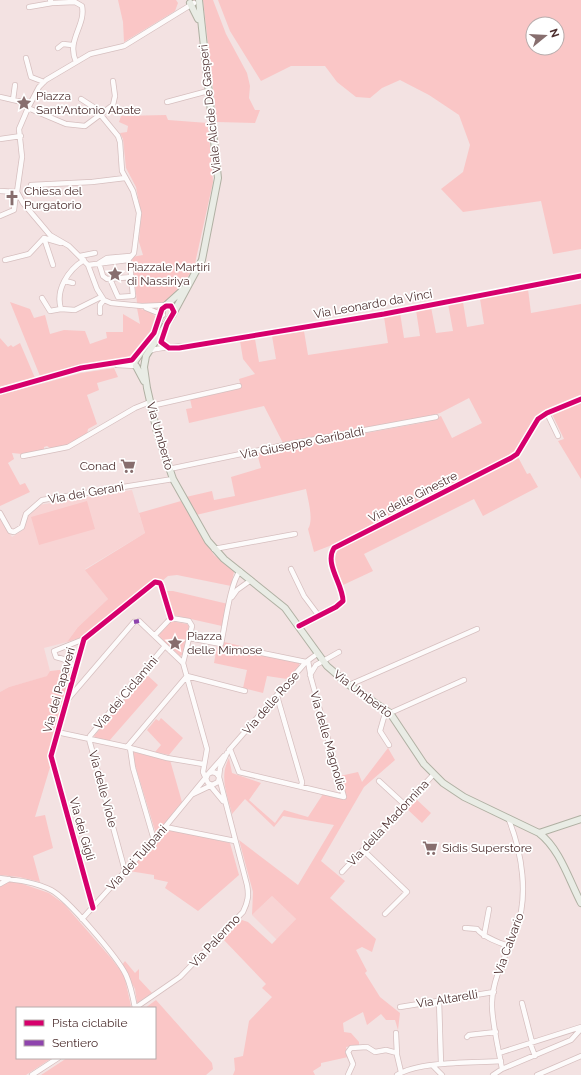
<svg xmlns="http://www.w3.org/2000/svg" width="581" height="1075" font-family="Raleway,sans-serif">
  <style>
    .built { fill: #f8d4d4 }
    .green { fill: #fac6c6; fill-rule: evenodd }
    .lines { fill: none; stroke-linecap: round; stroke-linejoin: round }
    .minor-casing { stroke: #d6bfbf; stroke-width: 6 }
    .major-casing { stroke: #b0b0a3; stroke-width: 8 }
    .minor { stroke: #fdfbfb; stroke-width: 4.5 }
    .major { stroke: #e9ece5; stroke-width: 6 }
    .quiet { stroke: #8e44ad; stroke-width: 4; stroke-dasharray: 8 4; stroke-linecap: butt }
    .cycleway-casing { stroke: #fff; stroke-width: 8 }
    .cycleway { stroke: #d6006c; stroke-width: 5 }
    .labels { text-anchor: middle; stroke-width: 3.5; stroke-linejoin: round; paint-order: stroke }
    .poi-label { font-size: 12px; fill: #4d2f2f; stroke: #fff; text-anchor: start }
    .street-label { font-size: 12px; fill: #4d2f2f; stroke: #fff }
  </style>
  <rect width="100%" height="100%" fill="#f3e2e2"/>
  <path class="built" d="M132 490 145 533 85 569 108 599 78 627 67 642 44 648 50 671 48 676 9 687 0 692V518L12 537 24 529 28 516 39 505Z
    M272 896 296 919 277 940 252 915Z"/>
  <path class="green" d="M118 0H176L178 3 175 11 124 42 123 22Z
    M203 0H213L226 34 247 73 250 86 249 98 255 110H260L255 123 217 122Z
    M218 0H581V249L553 254 541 201 463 212 441 189 463 172 470 145 459 115 429 95 400 80 382 88 370 98 356 97 337 82 325 66H291L261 81 230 31ZM533 24H557V48H533Z
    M166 115 168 120 208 123 213 182 194 268 176 293 165 302 155 305 137 303 132 257 143 255 139 242 141 213 136 187 126 168 123 139 120 133 127 132 128 126 119 122 121 116Z
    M528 289 531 313 581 304V397L545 412 511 456 332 545 314 552 308 529C314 520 308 500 306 489L196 515 186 497 212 491 214 500 235 496 231 477 261 468 257 453 426 422 441 416 452 438 482 423 469 398 440 413 426 417 283 443 264 406 189 423 186 409 192 408 190 399 241 387 239 379 255 374 243 359 240 341 255 339 259 362 276 359 272 336 304 331 308 355 388 343 384 317 400 313 404 338 420 336 416 310 431 307 436 333 453 331 448 304 463 302 467 327 484 324 480 299Z
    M10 302 30 309 34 318 45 315 50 334 64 330 85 331 90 344 107 338 106 332H123V314L140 324 137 308 151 312 157 318 154 331 134 355 127 360 88 363 40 376Z
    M0 338 8 347 11 345 13 347 20 343 35 378 0 387Z
    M114 368 118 377 97 383 99 390 87 395 97 424 88 429 87 434 65 446 50 448 47 446 44 447V450L22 454 12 453 14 459 8 463 20 485 25 483 30 492 0 506V395L81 373Z
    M581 403V479L558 441 564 439 552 414Z
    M518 457 527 474 530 473 538 487 483 516 474 499 364 554 373 571 343 585C339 573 329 558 340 548Z
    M87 501 95 529 39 545 31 517Z
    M181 501 214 555 233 569 234 572 231 586 177 575 168 576 162 581 156 580 83 637 67 642 78 627 108 599 85 570 145 533 139 513Z
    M165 591H173L228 604 222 626 173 615Z
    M171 621 187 624 189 626 182 655 180 656 160 637 159 634Z
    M224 642 241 646 251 652 299 663V666L287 679 267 676 263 693 243 688 247 670 214 663 217 646Z
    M68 669 72 673 48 757 51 764 35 817 45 815 53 848 33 856 40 882 19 877 0 875V692L9 687 47 676 50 671Z
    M146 674 158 685 109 741 95 738 94 736Z
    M161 718 183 738 169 755 155 752 161 745 147 730 156 719 159 721Z
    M388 748 395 760 364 787 321 861 345 881 330 898 376 939 372 952 362 947 356 950 367 971 365 973 380 997 400 1013 398 1030 395 1020H386L381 1014 367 1025 363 1012 343 1023 344 1032 351 1033 359 1042V1045L346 1047 348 1057 321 1063V1066L313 1071 315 1075H233L235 1070 234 1058 243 1056 249 1021 272 997 262 988 266 984 223 939 242 920 248 922 272 944 296 919 272 896 252 915 253 892 239 840 298 885 334 825 283 816 274 827 245 799 232 814C227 794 219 777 229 758L232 773 261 783 249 800 275 823 284 810 308 817 323 794 346 800 340 776 358 772 362 782Z
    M134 752 166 760H170L182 802 156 834 132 755Z
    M416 799 431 813 422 823 407 809Z
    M166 829 230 843 239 875 198 911 165 888 168 882 154 879V875L129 871Z
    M14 881 49 893 64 904 111 958 124 975 131 1006 129 1008H17V1058H52L26 1075H0V886L5 883Z
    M125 961 135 973 139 969V979L152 993 137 1003 135 989 122 965Z
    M156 1000 212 1063 213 1069 206 1075H41L67 1058H155V1008H145Z"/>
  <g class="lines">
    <g class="minor-casing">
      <path id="minor" d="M50 0 52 3 75 2 82 6C86 26 66 40 76 62
        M29 7 52 3
        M58 48 63 44 72 45
        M26 58 31 77 44 82
        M113 81 115 96 113 105 85 126 66 124 28 108 39 87 46 80 90 54 124 46 194 3
        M0 97 22 102 28 108 19 129 22 157 17 192 23 203 50 235 69 246 88 265 97 289 104 300 111 303 142 306 166 305
        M81 99 95 108 118 136 120 142 122 171 133 191 139 213 134 253 128 260 88 265
        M13 100 15 85
        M167 102 208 91
        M0 139 21 136
        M31 185 92 182 125 178
        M0 191 17 192
        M0 216 14 210 16 193
        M44 238 53 265
        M80 256 95 253
        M130 256 107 258 99 263 103 276 107 279 132 277
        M5 260 29 254 44 238 61 243
        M84 260C68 270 55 290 61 309L75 310 101 297
        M110 279 118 297 133 296 130 264 128 260
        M65 281 73 283
        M42 298 50 311 61 309
        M146 308 163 315
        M100 313V305L104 300
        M163 333 161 342 167 348
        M150 351C156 347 189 346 199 345L384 314 581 276
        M117 365 136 366
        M0 391 81 368 129 361 136 356
        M151 406 239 386
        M547 413 558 436
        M23 456 68 447 135 408 150 402
        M169 469 289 444 436 417
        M0 513 10 531 14 532 22 527 26 514 42 500 173 479
        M214 549 295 534
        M291 569 304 596 319 616
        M232 597 237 590 251 580
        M139 621 183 663 192 626 189 621 171 618 155 635
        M299 626 336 607 343 601C343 584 324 564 334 548L511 458 517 454 538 419 547 413 581 399
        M189 638 221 644C225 626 230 583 240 571
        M252 651 306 662
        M183 663 207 749 203 772 207 781
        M76 667 63 659 56 657 54 651 84 639
        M310 675 316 665 339 652
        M349 685 477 629
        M277 696 302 782 301 787
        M68 699 134 622
        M386 710 380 731 389 745
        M390 713 464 680
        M57 732 127 747 187 676 245 691
        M89 739 125 871
        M89 739 90 736 165 646
        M127 747 130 748 133 768 154 840
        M130 748 167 758 203 764
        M230 749 239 772 344 797 311 678 308 661
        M229 750 306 662 317 654
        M209 773 224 756
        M219 777 216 773 212 772 208 774 206 779 208 783 212 785 218 782 219 778
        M379 781 405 805
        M209 784 223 801
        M193 794 212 785
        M165 827 235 841
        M363 850 407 892 385 914
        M342 872 434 774
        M0 878C17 880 35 882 51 890 67 898 118 958 126 975 131 986 133 997 135 1008
        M0 884 9 879
        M93 908 51 756 84 639 155 582 160 583 161 585 171 618
        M82 919 165 827 207 776
        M465 928 477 929C483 937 498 942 508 946
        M484 936 489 909
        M439 1000 441 1064
        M522 1003 532 1042
        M400 1007 494 992
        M135 1008 180 977 243 912C248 902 249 895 247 885L219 777 220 768 227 753
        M396 1033 397 1055 401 1072
        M467 1037 469 1035 496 1032
        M530 1043 535 1056
        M499 1053 581 1027
        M433 1066 442 1075
        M502 1069C499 1051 491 1019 492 1002 493 976 507 954 516 930 529 896 522 853 509 820
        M32 1075 58 1058
        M348 1075 353 1064 348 1052 351 1048 367 1047 375 1052 386 1050 397 1053
        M397 1075C419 1061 474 1063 501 1061
        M493 1075 502 1069 571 1040 581 1029
        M537 1075 581 1056"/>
    </g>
    <g class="major-casing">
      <path id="major" d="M190 3 198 19
        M164 307 185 288
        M174 312 202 260 218 178 199 0
        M135 361 154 333 163 308 166 306H171L174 310 173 314 146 356 144 367 147 388 157 432 173 479 208 541 224 559 285 608 327 666 349 685 390 713 424 764 443 783 464 797 539 833C560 849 569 880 581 903
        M136 366 144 381
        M539 833 581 819"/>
    </g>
    <use href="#minor" class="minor"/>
    <use href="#major" class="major"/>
    <path class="quiet" d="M134 622 139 621"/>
    <g class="cycleway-casing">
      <path id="cycleway" d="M0 391 81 368 132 360 154 333 162 309 166 306H171L174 312 167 324 161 342 169 348H179L384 314 581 276
        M299 626 336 607 343 601C343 584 324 564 334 548L511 458 517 454 538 419 547 413 581 399
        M93 908 51 756 84 639 155 582 160 583 161 585 171 618"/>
    </g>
    <use href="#cycleway" class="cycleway"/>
  </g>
  <defs>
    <g id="sight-bare" transform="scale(1.2)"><path d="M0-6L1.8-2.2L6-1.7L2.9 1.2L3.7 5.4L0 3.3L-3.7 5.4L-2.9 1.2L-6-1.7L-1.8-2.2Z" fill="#876e6e" stroke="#fff" stroke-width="2.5" paint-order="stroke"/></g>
    <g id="church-bare" transform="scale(1.2)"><path d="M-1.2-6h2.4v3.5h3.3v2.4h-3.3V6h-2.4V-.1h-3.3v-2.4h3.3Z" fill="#876e6e" stroke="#fff" stroke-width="2.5" paint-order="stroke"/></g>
    <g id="supermarket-bare" transform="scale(1.2)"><path d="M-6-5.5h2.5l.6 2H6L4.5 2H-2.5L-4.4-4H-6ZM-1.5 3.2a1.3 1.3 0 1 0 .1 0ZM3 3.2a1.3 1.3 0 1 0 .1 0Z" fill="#876e6e" stroke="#fff" stroke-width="2.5" paint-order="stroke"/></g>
  </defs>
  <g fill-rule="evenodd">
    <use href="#sight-bare" x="24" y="103"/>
    <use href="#church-bare" x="12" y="198"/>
    <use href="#sight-bare" x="115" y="274"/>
    <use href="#supermarket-bare" x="128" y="466"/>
    <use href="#sight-bare" x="175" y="643"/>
    <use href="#supermarket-bare" x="430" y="848"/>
  </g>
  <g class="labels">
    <g class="poi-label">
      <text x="36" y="100">Piazza<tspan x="36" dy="14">Sant'Antonio Abate</tspan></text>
      <text x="24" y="195">Chiesa del<tspan x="24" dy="14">Purgatorio</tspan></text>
      <text x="127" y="271">Piazzale Martiri<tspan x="127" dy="14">di Nassiriya</tspan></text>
      <text x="116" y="470" text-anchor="end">Conad</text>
      <text x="187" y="640">Piazza<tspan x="187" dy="14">delle Mimose</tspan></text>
      <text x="442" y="852">Sidis Superstore</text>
    </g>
    <g class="street-label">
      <text transform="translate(210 109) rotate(-96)" y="4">Viale Alcide De Gasperi</text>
      <text transform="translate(373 304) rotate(-10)" y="4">Via Leonardo da Vinci</text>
      <text transform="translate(160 436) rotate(74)" y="4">Via Umberto</text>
      <text transform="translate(302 443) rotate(-11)" y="4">Via Giuseppe Garibaldi</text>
      <text transform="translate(86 493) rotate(-10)" y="4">Via dei Gerani</text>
      <text transform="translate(413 497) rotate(-27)" y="4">Via delle Ginestre</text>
      <text transform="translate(59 690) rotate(-74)" y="4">Via dei Papaveri</text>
      <text transform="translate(126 693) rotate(-50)" y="4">Via dei Ciclamini</text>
      <text transform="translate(363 694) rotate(37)" y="4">Via Umberto</text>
      <text transform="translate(271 703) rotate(-49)" y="4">Via delle Rose</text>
      <text transform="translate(328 741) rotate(74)" y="4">Via delle Magnolie</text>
      <text transform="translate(103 789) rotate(75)" y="4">Via delle Viole</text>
      <text transform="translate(388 823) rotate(-47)" y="4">Via della Madonnina</text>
      <text transform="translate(82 829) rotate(74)" y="4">Via dei Gigli</text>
      <text transform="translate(137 858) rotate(-48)" y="4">Via dei Tulipani</text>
      <text transform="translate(215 941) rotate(-47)" y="4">Via Palermo</text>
      <text transform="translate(509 944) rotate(-70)" y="4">Via Calvario</text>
      <text transform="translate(447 999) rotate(-9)" y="4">Via Altarelli</text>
    </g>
  </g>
  <rect x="16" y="1007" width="140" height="52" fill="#ffffff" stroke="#b8acac"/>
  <rect x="24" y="1020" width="20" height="6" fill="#d6006c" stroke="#b8acac"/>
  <text x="52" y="1027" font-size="12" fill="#4d2f2f">Pista ciclabile</text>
  <rect x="24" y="1040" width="20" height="6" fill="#8e44ad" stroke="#b8acac"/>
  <text x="52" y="1047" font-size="12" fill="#4d2f2f">Sentiero</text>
  <g transform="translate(545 36) rotate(72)"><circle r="19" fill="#ffffff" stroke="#b8acac"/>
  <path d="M0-3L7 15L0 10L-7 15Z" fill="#876e6e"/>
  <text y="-6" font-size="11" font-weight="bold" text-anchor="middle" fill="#4d2f2f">N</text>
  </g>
</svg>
